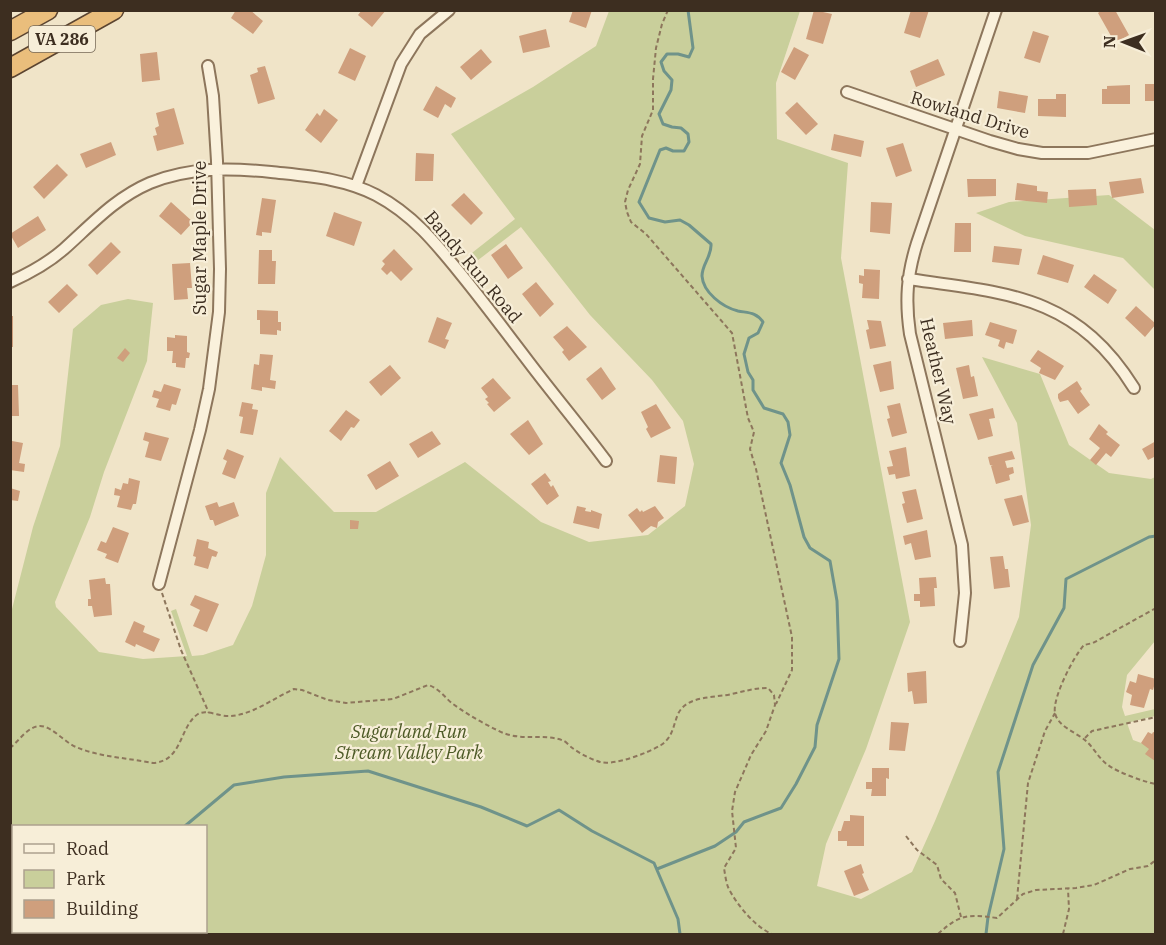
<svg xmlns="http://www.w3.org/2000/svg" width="1166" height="945" font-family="'IBM Plex Serif',serif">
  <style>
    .green { fill: #c9cf9b; fill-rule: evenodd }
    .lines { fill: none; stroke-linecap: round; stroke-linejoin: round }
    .stream { stroke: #6f938a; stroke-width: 3 }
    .building { fill: #cf9f7d }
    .minor-casing { stroke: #8d765c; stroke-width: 14 }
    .trunk-casing { stroke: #5b4430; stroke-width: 21 }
    .path { stroke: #8d765c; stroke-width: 2; stroke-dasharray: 4.5 3; stroke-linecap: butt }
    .minor { stroke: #faf1dc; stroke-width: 10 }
    .trunk { stroke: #eabe7c; stroke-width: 18 }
    .labels { text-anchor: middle; stroke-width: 4.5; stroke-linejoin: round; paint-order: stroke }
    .shield { fill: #f7eed8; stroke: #756857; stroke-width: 1.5 }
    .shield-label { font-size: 16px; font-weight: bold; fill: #3d2e20 }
    .street-label { font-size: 18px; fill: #3d2e20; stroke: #f7eed8 }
    .park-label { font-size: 18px; font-style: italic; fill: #4d5a26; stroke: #f7eed8 }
  </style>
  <rect width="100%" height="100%" fill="#f0e4c8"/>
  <path class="green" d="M609 11H800L776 83 777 139 848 163 841 258 910 622 866 749 826 844 817 886 861 899 912 872 935 821 1019 617 1031 525 1017 423 982 357 1040 374 1069 445 1109 473 1151 479 1155 477V641L1127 675 1122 707 1125 716 1155 709V716L1127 723 1133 740 1155 748V934H11V613L33 527 60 446 73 329 101 305 128 299 153 303 147 361 104 472 90 517 55 602 56 607 99 652 143 659 187 656 171 611 176 609 192 656 203 655 233 645 252 606 266 555V493L280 457 334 512H376L465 462 541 522 589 542 648 535 685 506 694 464 683 421 652 380 590 315 521 227 473 264 468 256 515 219 451 134 533 87 596 46ZM14 826H206V932H14Z
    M1109 195 1155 230V290L1123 258 1025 236 976 213 1009 202Z"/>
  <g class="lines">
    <path class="stream" d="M185 826 234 785 284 777 368 771 481 807 527 826 559 810 592 831 654 863 678 919 680 934
      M657 869 715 846 736 832 744 822 781 808 796 784 815 747 817 725 839 659 837 601 830 561 810 548 804 537 790 485 781 463 790 435 788 422 783 414 764 408 753 390V380L748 372 744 354 749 338 758 333 763 322C756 312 749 313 738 311 722 307 703 292 702 276 702 264 712 256 711 244L689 225 680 220 665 222 649 218 639 202 660 150 666 148 673 151H684L689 142 688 134 681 128 672 127 663 124 659 114 671 90 672 80 664 71 661 62 667 54H678L689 57 693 48 688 10
      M10 912 14 909
      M986 934 988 917 1004 849 998 772 1033 665 1064 608 1066 579 1149 537 1156 536"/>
  </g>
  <path class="building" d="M236 10H250L263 21 253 34 231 18Z
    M362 10H386L372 27 358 15Z
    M573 10H592L586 28 569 22Z
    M814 10 832 14 823 44 806 39Z
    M911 10H929L920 38 904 33Z
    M1102 10H1115L1129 35 1115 43 1098 13Z
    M546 29 550 47 523 53 519 36Z
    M1033 31 1049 36 1040 63 1024 58Z
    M794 47 809 55 795 80 781 72Z
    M350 48 366 56 355 81 338 73Z
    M481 49 492 62 471 80 460 67Z
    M157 52 160 80 142 82 140 54Z
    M938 59 945 75 916 87 910 71Z
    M265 66 275 99 258 104 250 75 258 72 257 68Z
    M1145 84H1156V101H1145Z
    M1130 85V104H1102V89H1107V86Z
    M436 86 456 98 451 108 445 104 438 118 423 110Z
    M999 91 1028 96 1025 113 997 108Z
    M1056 94H1066V117L1038 116V99H1056Z
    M797 102 818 124 806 135 785 113Z
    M174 108 184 144 157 151 153 136 157 135 155 128 159 126 156 113Z
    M324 109 338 120 321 143 305 130 317 113 320 116Z
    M834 134 864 141 861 157 831 150Z
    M111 142 116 155 86 168 80 154Z
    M903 143 912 171 896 177 886 148Z
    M416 153 434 154 433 181H415Z
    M57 164 68 175 44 199 33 187Z
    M1141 178 1144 193 1112 198 1109 182Z
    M967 179H996V196L968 197Z
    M1017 183 1037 186V191L1048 192 1047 203 1015 200Z
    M1096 189 1097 205 1069 207 1068 190Z
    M464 193 483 213 471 225 451 205Z
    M262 198 276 200 271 233 262 232V236L256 235Z
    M171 202 193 222 181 235 159 216Z
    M871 202 892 203 890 234 870 232Z
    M334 212 362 222 354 246 326 236Z
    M38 216 46 230 18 248 10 234Z
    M955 223H971V252H954Z
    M111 242 121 252 97 275 88 265Z
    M506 244 523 268 508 279 491 255Z
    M994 246 1022 249 1019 265 992 262Z
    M394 249 413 269 401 281 391 271 387 275 381 269 385 264 382 261Z
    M259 250H272V261H276L275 284H258Z
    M1043 255 1074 265 1068 283 1037 274Z
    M190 263 192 288H187L188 299 174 300 172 264Z
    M864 269 880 270 879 299 862 298 863 284 859 283V275L864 276Z
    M1094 274 1117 290 1108 304 1084 287Z
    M536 282 554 304 540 317 522 294Z
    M67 284 78 295 59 313 48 302Z
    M1136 306 1156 324 1145 337 1125 318Z
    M257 310 278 311V322H281V331L277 330V335L260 334V320H257Z
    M10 316H13V347H10Z
    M437 317 452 323 445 339 449 340 445 349 428 342Z
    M867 320 881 321 886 346 870 349 866 330 869 329Z
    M972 320 973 336 945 339 943 323Z
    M990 322 1017 330 1013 344 1006 342 1004 349 998 346 1000 340 985 335Z
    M567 326 587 347 569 361 562 352 564 350 553 337Z
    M175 335 187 336V352L190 353 189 358H186L185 368 176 367V363H172L173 351H167V337L175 338Z
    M125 348 130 353 123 362 117 358Z
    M1038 350 1064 366 1055 380 1039 373 1041 368 1030 361Z
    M260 354 273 355 270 380 276 381 275 389 262 387V391L251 389 254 364 259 365Z
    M891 361 894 389 880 392 873 365Z
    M390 365 401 378 381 396 369 382Z
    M969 365 971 377 974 376 978 396 963 399 956 368Z
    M601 367 616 389 602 400 586 379Z
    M493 378 511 398 494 412 487 404 489 403 485 399 488 397 481 388Z
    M1077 381 1082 389 1080 391 1090 405 1078 414 1068 400 1060 402 1058 398V394Z
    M164 384 181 389 176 405 172 404 170 411 156 407 159 399 152 397 154 390 161 392Z
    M10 385H18L19 416H10Z
    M242 402 253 404 252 409 258 410 253 435 240 433 243 417 239 416Z
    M900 403 907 433 892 437 887 419 890 418 887 406Z
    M656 404 671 428 651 438 646 429 648 427 641 412Z
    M993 408 995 418 989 419 993 436 978 440 969 414Z
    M346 410 360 420 354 428 351 427 341 441 329 431Z
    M528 420 543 444 529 455 510 434Z
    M1099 424 1108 432 1106 434 1120 445 1111 457 1106 453 1096 465 1090 460 1100 448 1089 439Z
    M432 431 441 444 418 458 409 444Z
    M145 432 169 438 161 461 145 457 149 442 143 440Z
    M12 441 23 443 19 463 25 464 24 472 10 470Z
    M1156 441V456L1148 460 1142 449Z
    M906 447 910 476 896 479 895 474 889 475 887 467 893 466 889 451Z
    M227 449 244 456 235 479 222 474 227 461 223 459Z
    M1012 451 1015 459 1005 461 1007 468 1013 467 1014 473 1009 475 1010 480 996 484 991 466H993L990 465 988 457Z
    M660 455 677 457 675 484 657 482Z
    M390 461 399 476 376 490 367 475Z
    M545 473 551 481 548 482 551 487 553 485 559 496 547 505 531 484Z
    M129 478 140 481 136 504H133L131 510 117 507 120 496 114 495 115 488 121 490 123 483 128 484Z
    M10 488 20 491 18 501 10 500Z
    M916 489 923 519 907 523 902 504 905 503 902 492Z
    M1022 495 1029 522 1013 526 1004 499Z
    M217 502 219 507 234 502 239 516 215 526 213 520H210L205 506Z
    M577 506 586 508 585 511 591 512V510L602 514 599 529 573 523Z
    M655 506 664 518 658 522 657 528 651 526 642 533 628 515 637 508 640 512 642 510 643 512Z
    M350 520 359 521 358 529H350Z
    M113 527 129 533 118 563 105 558 107 554 97 550 101 541 106 543Z
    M927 530 931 557 915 560 911 543 905 545 903 536Z
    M197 539 209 542 208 548 218 552 216 557 212 556 208 569 194 565 196 557 193 556Z
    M1003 556 1005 569H1008L1010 587 994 589 990 557Z
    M936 577 937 588H934L935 606 920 607V601H914V594H920L919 578Z
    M105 578 106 584H110L112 615 94 617 92 606H88V599H91L89 580Z
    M195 595 219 604 207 632 193 626 200 610 190 605Z
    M134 621 145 626 143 632 160 639 154 652 136 644 135 647 125 642Z
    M926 671 927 703 914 704 912 691 908 692 907 673Z
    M1138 674 1156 679 1153 690 1150 689 1144 708 1130 705 1132 695 1126 692 1130 681 1136 683Z
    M891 722 909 723 905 751 889 750Z
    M1148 732 1152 734 1153 732 1156 733 1155 761 1145 754 1149 749 1141 743Z
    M872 768H889V779L886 778V796H871L872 789H866V782H872Z
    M850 815 864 816V846H847V841H838V831H841L844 821H850Z
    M861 864 864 873 862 874 869 890 854 896 844 871Z"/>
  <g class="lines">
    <g class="minor-casing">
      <path id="minor" d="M847 92 990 141 1018 149 1042 153H1088L1156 139
        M356 186 401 64 420 34 449 10
        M908 279C1007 293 1076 295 1134 388
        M10 282C30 273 48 263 64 249 92 224 115 198 150 183 189 167 230 168 271 172 307 176 343 178 376 195 414 215 438 246 464 278 485 304 505 331 525 357 552 393 580 426 606 461
        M159 584 200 430 209 389 219 312 220 269 217 161 213 96 208 66
        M960 641 965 593 962 545 910 334C905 300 907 275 917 243L996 10"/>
    </g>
    <g class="trunk-casing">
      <path id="trunk" d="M10 31 48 10
        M10 68 114 10"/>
    </g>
    <path class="path" d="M668 10 662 24 656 48 653 79V110L642 136 640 164 628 190 625 202 627 212 631 222 646 234 732 333 748 418 754 432 750 449 756 469 792 637V670L776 704
      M162 593 181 650 209 713
      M1156 608 1093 643 1084 645C1074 656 1052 698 1055 713 1058 727 1076 732 1086 741 1094 748 1099 759 1108 765 1117 772 1144 782 1156 784
      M1085 738 1092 731 1156 717
      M10 748C19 741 28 726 40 726 52 726 64 742 76 747 99 757 128 758 153 763 183 761 179 727 198 714 207 709 220 717 230 716 252 715 274 698 294 689L302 690 328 700 346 703 393 699 428 685C439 688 445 698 453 704 467 714 482 723 497 730 520 743 543 732 564 741 565 741 571 747 571 747 579 753 590 759 600 762 614 766 648 753 661 745 673 737 673 726 678 714 687 695 715 698 732 694 745 691 755 688 768 688L774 695 775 705 766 731 751 755 735 792 732 811 736 848 724 868C725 874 726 882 728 887 736 904 755 927 772 934
      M906 836 917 850 937 865 941 879 955 893 961 917
      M1017 899 1028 783 1045 731 1055 713
      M938 934C960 914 968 914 997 918L1023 894 1036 890 1076 888 1094 885 1130 869 1148 866 1156 860
      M1063 934 1069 909 1068 889"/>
    <use href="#minor" class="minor"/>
    <use href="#trunk" class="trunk"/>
  </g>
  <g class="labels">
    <rect class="shield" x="29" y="26" width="66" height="26" rx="4.5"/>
    <g class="shield-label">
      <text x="62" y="45">VA 286</text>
    </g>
    <g class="street-label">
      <text transform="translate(970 115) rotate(17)" y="6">Rowland Drive</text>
      <text transform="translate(200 238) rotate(-90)" y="6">Sugar Maple Drive</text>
      <text transform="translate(473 267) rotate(50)" y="6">Bandy Run Road</text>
      <text transform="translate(938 371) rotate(77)" y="6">Heather Way</text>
    </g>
    <g class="park-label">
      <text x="409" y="738">Sugarland Run<tspan x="409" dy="21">Stream Valley Park</tspan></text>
    </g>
  </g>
  <rect width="1166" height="945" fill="none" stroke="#3d2e20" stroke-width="24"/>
  <rect x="12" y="825" width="195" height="108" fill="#f7eed8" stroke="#ada18e" stroke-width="1.5"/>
  <rect x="24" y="844" width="30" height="9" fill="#faf1dc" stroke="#ada18e" stroke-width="1.5"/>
  <text x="66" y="855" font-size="18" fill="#3d2e20">Road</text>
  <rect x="24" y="870" width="30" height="18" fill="#c9cf9b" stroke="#ada18e" stroke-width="1.5"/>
  <text x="66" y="885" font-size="18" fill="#3d2e20">Park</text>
  <rect x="24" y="900" width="30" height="18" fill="#cf9f7d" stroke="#ada18e" stroke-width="1.5"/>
  <text x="66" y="915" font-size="18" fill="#3d2e20">Building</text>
  <g transform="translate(1124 42) rotate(271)" stroke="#f7eed8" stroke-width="4.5" paint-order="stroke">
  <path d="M0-4.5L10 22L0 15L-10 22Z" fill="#3d2e20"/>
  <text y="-9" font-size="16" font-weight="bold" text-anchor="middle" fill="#3d2e20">N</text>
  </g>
</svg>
